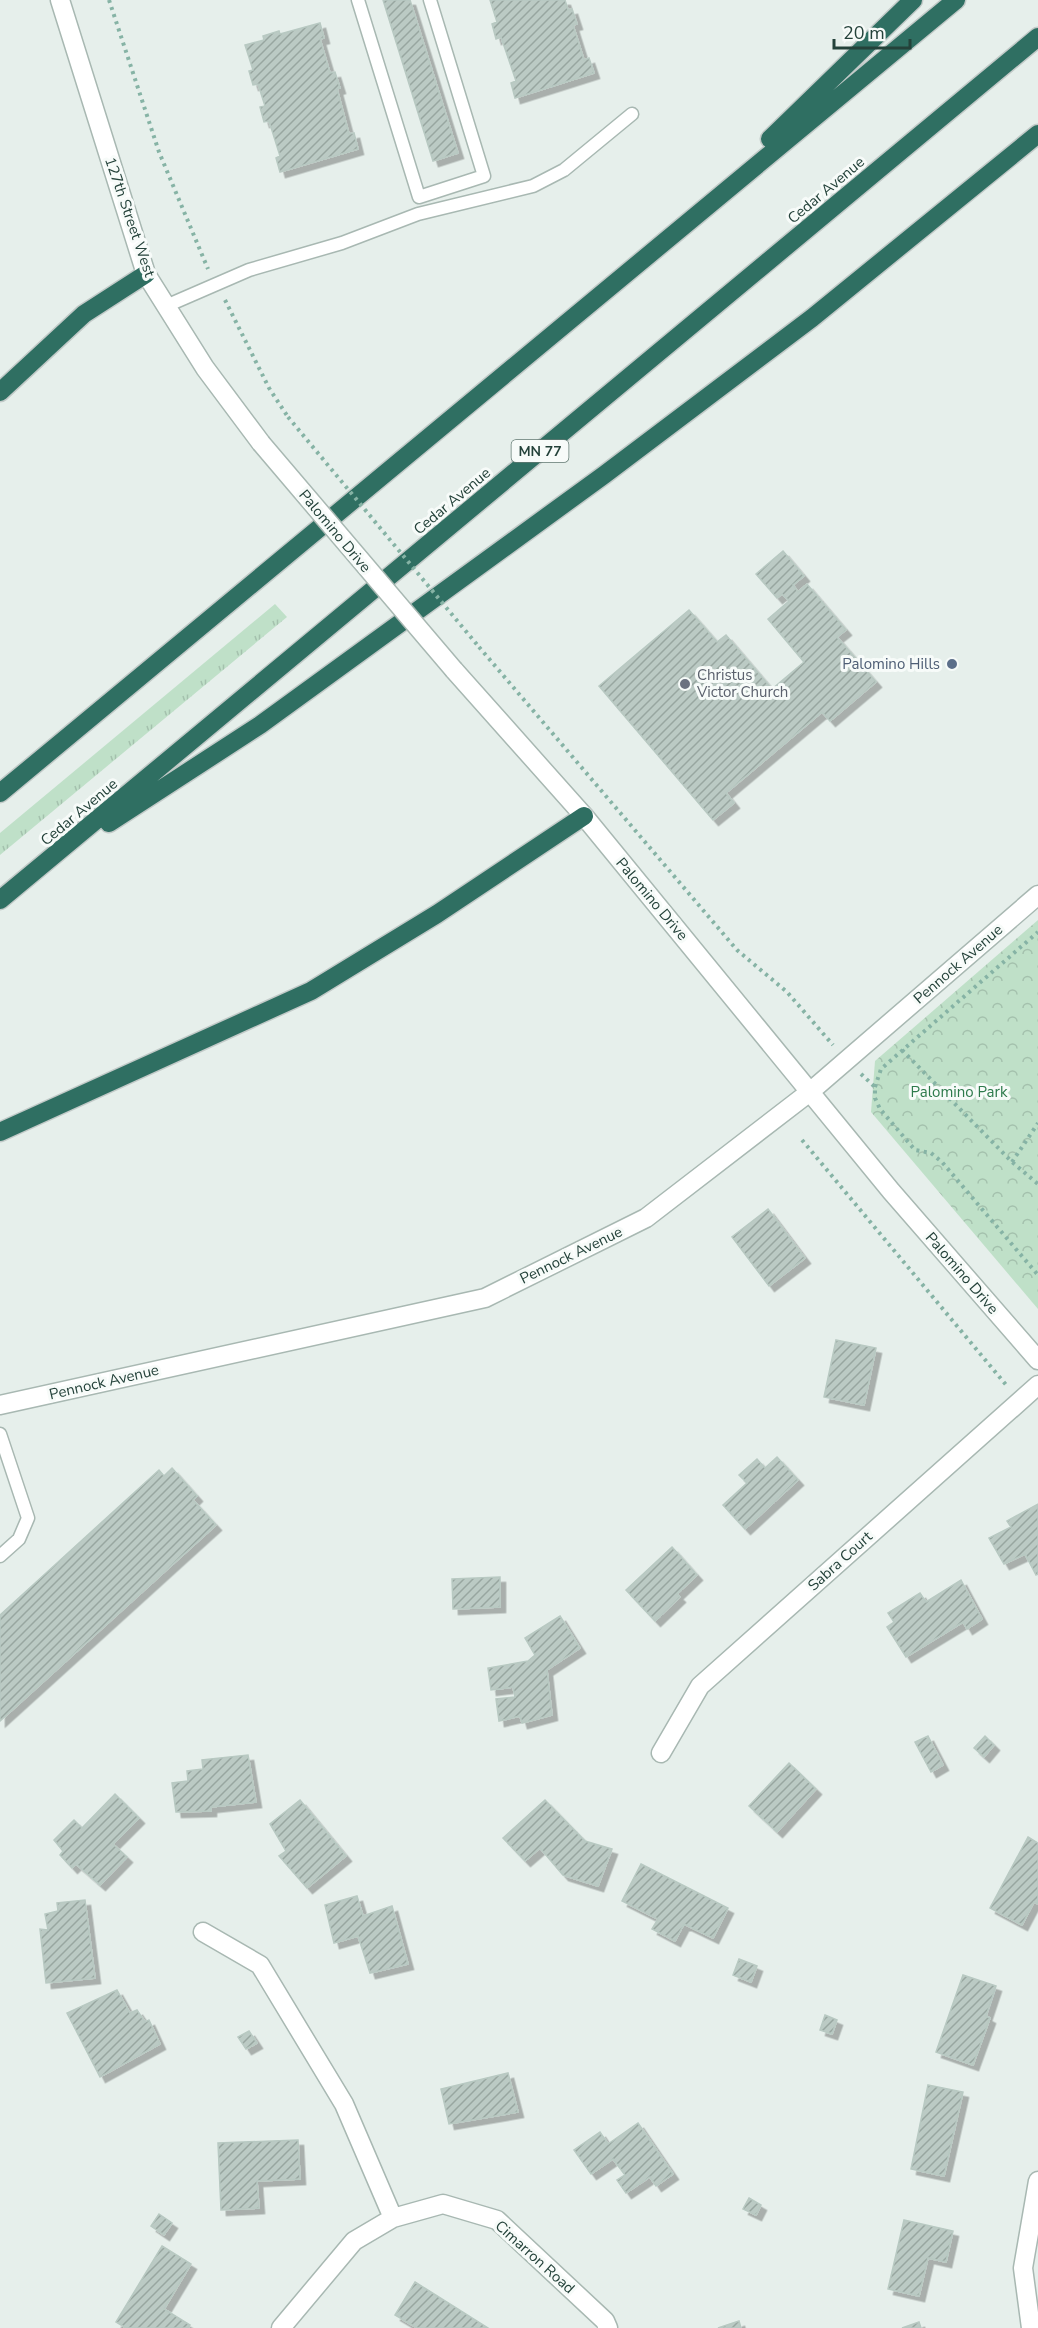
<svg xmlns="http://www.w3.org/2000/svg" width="1038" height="2328" font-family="'Nunito Sans',sans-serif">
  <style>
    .grass { fill: url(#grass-tufts) }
    .park { fill: url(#park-crowns) }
    .building { fill: url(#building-hatch); stroke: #b8c9c2; stroke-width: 1.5; filter: url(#shadow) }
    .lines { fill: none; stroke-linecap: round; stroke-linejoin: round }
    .service-casing { stroke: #a8b8b2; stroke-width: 15 }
    .minor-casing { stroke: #a8b8b2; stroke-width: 21 }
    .tertiary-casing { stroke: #a8b8b2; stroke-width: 21 }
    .motorway-casing { stroke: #c2cac8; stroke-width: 21 }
    .path { stroke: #86b3a5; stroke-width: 4; stroke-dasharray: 3 4.5; stroke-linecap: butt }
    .service { stroke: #fff; stroke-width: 12 }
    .minor { stroke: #fff; stroke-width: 18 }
    .tertiary { stroke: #fff; stroke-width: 18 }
    .motorway { stroke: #2f6f62; stroke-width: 18 }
    .tertiary-bridge-casing { stroke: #a8b8b2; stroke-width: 21; stroke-linecap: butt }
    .path-bridge { stroke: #86b3a5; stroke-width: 4; stroke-dasharray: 3 4.5; stroke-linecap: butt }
    .tertiary-bridge { stroke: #fff; stroke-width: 18 }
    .service-dot { fill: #5c6f8a; stroke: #f7fbf9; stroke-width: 2 }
    .worship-dot { fill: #6b7280; stroke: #f7fbf9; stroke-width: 2 }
    .labels { text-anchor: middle; stroke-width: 6; stroke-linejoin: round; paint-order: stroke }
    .shield { fill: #f7fbf9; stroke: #637a73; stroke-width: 1.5 }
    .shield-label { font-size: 14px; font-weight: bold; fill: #24423a }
    .street-label { font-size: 15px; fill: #24423a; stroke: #f7fbf9 }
    .service-label { font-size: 15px; fill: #4e5e75; stroke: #f7fbf9; text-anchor: end }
    .worship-label { font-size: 15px; fill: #5b616d; stroke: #f7fbf9; text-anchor: start }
    .park-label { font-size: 15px; fill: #2d7a4b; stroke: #f7fbf9 }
  </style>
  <defs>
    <pattern id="grass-tufts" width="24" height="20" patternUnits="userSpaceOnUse" patternTransform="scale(1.5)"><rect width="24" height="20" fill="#bfe0c8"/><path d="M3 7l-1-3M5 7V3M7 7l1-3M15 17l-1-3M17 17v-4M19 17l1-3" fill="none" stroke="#a4c1ad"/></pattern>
    <pattern id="park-crowns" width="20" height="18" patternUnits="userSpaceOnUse" patternTransform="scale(1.5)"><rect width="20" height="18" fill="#bfe0c8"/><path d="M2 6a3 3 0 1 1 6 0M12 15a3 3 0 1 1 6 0" fill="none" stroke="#a4c1ad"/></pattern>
    <pattern id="building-hatch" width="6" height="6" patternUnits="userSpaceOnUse" patternTransform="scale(1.5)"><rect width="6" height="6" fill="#bbcac4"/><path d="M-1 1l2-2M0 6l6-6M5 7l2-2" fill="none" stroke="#98a6a0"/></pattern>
    <filter id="shadow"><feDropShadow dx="5.5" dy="5.5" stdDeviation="0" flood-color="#0004"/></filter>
  </defs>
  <rect width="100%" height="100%" fill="#e6efeb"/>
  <path class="grass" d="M275 604 287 617 0 855V833Z"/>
  <path class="park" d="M1038 920V1309L871 1112 875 1061Z"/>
  <path class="building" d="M383 0H410L458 153 433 161Z
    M490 0H565L568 10 572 9 577 24 573 25 584 60 589 58 594 73 515 98 511 83 516 81 501 37 496 39 492 24 497 22Z
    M320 23 324 38 320 39 330 73 335 72 340 88 337 89 349 134 354 133 358 149 280 172 276 158 280 156 269 121 264 122 260 107 265 106 258 84 253 85 249 71 253 70 245 45 264 40 263 36 279 31 280 34Z
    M783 551 804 576 793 585 798 592 807 584 846 630 837 637 876 682 830 721 822 712 726 793 734 803 713 820 599 686 689 610 717 642 726 635 772 689 804 662 768 619 789 601 782 594 777 598 756 574Z
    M768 1209 805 1258 769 1286 732 1237Z
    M836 1340 876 1348 864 1405 824 1397Z
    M777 1457 798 1480 745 1529 723 1505 747 1483 739 1475 757 1459 765 1468Z
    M172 1468 197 1496 193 1500 216 1525 0 1721V1615L159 1470 164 1476Z
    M1038 1504V1574L1036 1575 1025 1554 1004 1564 989 1538 1011 1527 1007 1521Z
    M672 1547 697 1575 677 1594 680 1597 655 1621 626 1590Z
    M500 1577V1607L453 1609 452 1579Z
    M961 1580 982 1619 967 1629 963 1622 906 1657 887 1627 894 1622 888 1613 920 1593 926 1602Z
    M560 1616 580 1648 547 1670 552 1715 522 1723 520 1716 499 1721 496 1699 515 1697 513 1687 491 1690 488 1668 528 1661 535 1655 525 1638Z
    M928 1736 943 1765 931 1772 915 1742Z
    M985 1736 994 1745 984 1757 974 1748Z
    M248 1755 256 1802 211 1807V1811L176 1812 172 1783 188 1781 187 1771 203 1769 202 1760Z
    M789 1763 816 1789 777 1832 749 1806Z
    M115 1794 139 1818 113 1844 127 1857 100 1885 76 1864 72 1868 60 1855 63 1851 54 1840 74 1820 82 1828Z
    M300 1800 346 1856 307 1888 279 1856 286 1851 270 1824Z
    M545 1800 585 1841 612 1849 598 1886 563 1875 540 1848 525 1861 503 1838Z
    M1028 1837 1038 1843V1904L1034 1902 1022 1925 990 1908Z
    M641 1864 728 1908 713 1938 684 1924 675 1941 652 1929 658 1919 622 1901Z
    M357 1896 363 1916 392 1906 408 1964 370 1973 358 1936 334 1943 325 1905Z
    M85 1900 95 1978 46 1983 40 1929 48 1930 45 1914 58 1911 57 1903Z
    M739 1959 757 1966 751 1982 733 1975Z
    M963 1975 996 1986 986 2016 990 2018 973 2065 936 2052Z
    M117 1990 130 2013 137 2010 145 2022 149 2020 160 2044 100 2077 67 2013Z
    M825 2015 837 2020 832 2034 820 2030Z
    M249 2031 257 2043 246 2049 238 2037Z
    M508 2073 518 2112 449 2124 441 2089Z
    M928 2085 963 2092 944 2176 911 2169Z
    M638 2123 673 2174 656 2186 650 2177 626 2193 617 2180 625 2175 613 2159 591 2174 574 2150 600 2132 608 2144Z
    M298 2140 300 2179 257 2181 259 2208 221 2210 218 2143Z
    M749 2198 761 2205 756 2215 743 2209Z
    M159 2214 172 2223 164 2235 151 2226Z
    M904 2220 953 2231 946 2262 928 2258 919 2296 888 2289Z
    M162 2246 191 2264 164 2309 190 2325 188 2328H126L116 2322Z
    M415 2282 488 2328H417L395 2315Z
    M739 2321 741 2328H718Z
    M919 2322 921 2328H902Z"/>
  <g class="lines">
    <g class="service-casing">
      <path id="service" d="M358 0 419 197 484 176 430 0
        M166 306 249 270 342 243 418 214 533 186 564 170 632 114
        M0 1434 28 1518 19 1539 0 1556"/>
    </g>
    <g class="minor-casing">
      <path id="minor" d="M0 1405 485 1298 646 1218 811 1091
        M661 1753 700 1686 1038 1385
        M203 1932 260 1965 344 2104 393 2218
        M281 2328 354 2241 393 2218 443 2204 497 2220 605 2321 608 2328
        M1031 2328 1023 2268 1038 2181"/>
    </g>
    <g class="tertiary-casing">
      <path id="tertiary" d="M60 0 146 274 205 368 261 443
        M454 670 584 816 891 1191 1038 1360
        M811 1091 1038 895"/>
    </g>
    <g class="motorway-casing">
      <path id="motorway" d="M770 139 913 0
        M0 392 84 314 146 274
        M0 793 956 0
        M109 823 260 725 604 475 812 318 1038 134
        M0 900 1038 37
        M0 1132 311 991 437 914 584 816"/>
    </g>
    <path class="path" d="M109 0 159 152 208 269
      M225 300 269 388 288 417
      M479 647 737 950 787 992 833 1045
      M902 1050 1012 1162 1038 1184
      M861 1074 875 1087V1098L880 1109 915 1150 931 1153 942 1162 1038 1275
      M875 1087 881 1069 1038 932
      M802 1140 1007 1386
      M1012 1162 1038 1123"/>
    <use href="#service" class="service"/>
    <use href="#minor" class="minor"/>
    <use href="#tertiary" class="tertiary"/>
    <use href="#motorway" class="motorway"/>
    <g class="tertiary-bridge-casing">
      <path id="tertiary-bridge" d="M261 443 454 670"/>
    </g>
    <path class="path-bridge" d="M288 417 479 647"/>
    <use href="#tertiary-bridge" class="tertiary-bridge"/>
  </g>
  <circle class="service-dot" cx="952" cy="664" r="6"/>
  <circle class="worship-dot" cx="685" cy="684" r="6"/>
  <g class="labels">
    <rect class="shield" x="511.5" y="440" width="57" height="22" rx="4.5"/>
    <g class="shield-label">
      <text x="540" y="456">MN 77</text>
    </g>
    <g class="street-label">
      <text transform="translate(826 190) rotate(-40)" y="5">Cedar Avenue</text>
      <text transform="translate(130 217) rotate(71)" y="5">127th Street West</text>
      <text transform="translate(452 501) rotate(-40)" y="5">Cedar Avenue</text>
      <text transform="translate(335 531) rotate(50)" y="5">Palomino Drive</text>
      <text transform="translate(79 812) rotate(-40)" y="5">Cedar Avenue</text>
      <text transform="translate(652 899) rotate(50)" y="5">Palomino Drive</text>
      <text transform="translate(958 964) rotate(-41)" y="5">Pennock Avenue</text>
      <text transform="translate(571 1255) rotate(-26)" y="5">Pennock Avenue</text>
      <text transform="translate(962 1273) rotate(49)" y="5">Palomino Drive</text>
      <text transform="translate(104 1382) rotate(-13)" y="5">Pennock Avenue</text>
      <text transform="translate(840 1561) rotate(-42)" y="5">Sabra Court</text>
      <text transform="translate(535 2257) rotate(42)" y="5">Cimarron Road</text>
    </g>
    <g class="service-label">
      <text x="940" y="669">Palomino Hills</text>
    </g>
    <g class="worship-label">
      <text x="697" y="680">Christus<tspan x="697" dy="17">Victor Church</tspan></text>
    </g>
    <g class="park-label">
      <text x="959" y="1097">Palomino Park</text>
    </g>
  </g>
  <path d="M834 39v9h76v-9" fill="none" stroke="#24423a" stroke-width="3"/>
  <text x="843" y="39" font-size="18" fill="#24423a" stroke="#f7fbf9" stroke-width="4.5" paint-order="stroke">20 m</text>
</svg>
